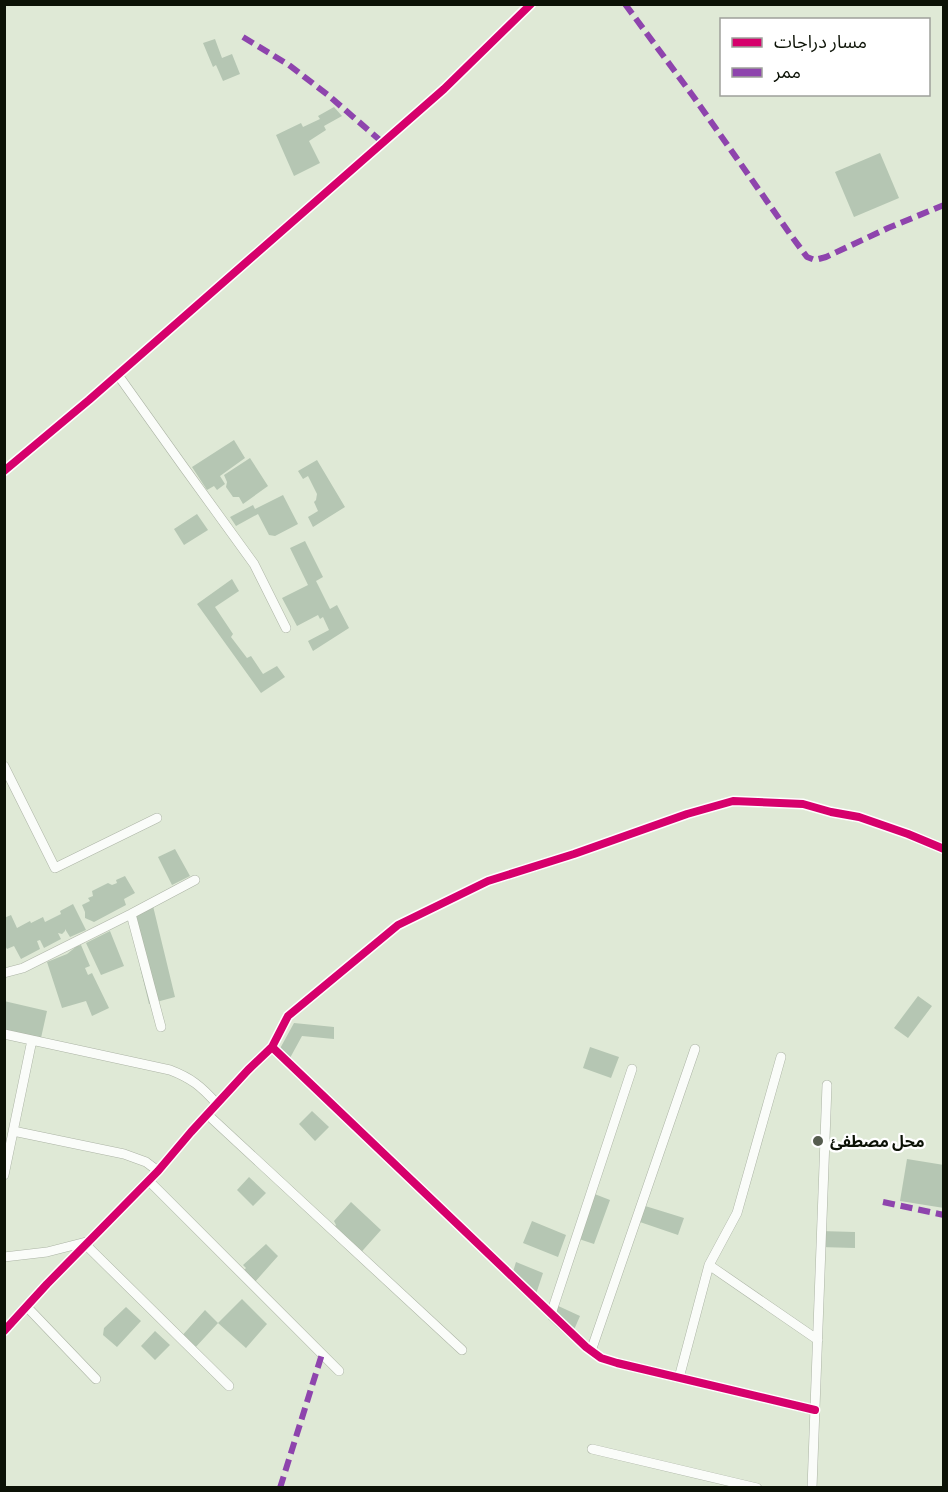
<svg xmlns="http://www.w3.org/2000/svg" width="948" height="1492" font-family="Manrope,'Noto Sans Arabic',sans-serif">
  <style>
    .building { fill: #b5c6b3 }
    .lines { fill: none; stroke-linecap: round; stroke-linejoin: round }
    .minor-casing { stroke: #acb4a5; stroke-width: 10 }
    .minor { stroke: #fafcf9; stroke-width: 9 }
    .quiet { stroke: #8e44ad; stroke-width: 6; stroke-dasharray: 12 6; stroke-linecap: butt }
    .cycleway-casing { stroke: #fff; stroke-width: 11 }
    .cycleway { stroke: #d6006c; stroke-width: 8 }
    .poi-dot { fill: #565d4f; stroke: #fff; stroke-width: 2 }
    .labels { text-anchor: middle; stroke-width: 4.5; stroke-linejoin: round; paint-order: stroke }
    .poi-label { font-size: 16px; font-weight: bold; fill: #0c1206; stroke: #fff; text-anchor: start }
  </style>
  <rect width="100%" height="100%" fill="#dfe9d6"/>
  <path class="building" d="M215 39 222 58 232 54 240 74 223 81 216 65 213 67 203 43Z
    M334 107 342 116 324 126 326 130 309 141 320 163 294 176 276 135 301 123 303 127 320 119 318 116Z
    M880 153 899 198 854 217 835 172Z
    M234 440 245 458 220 476 225 484 217 490 214 486 207 490 192 467Z
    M250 458 268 486 243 504 239 497H233L226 487 227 482 224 475Z
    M317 460 345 507 313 527 308 517 318 511 314 502 316 500 317 494 308 476 303 479 298 471Z
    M283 495 298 524 275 536 269 535 258 514 236 526 230 517 253 505 255 509Z
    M197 514 208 530 184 545 174 529Z
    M305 541 323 577 316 581 330 609 337 605 349 628 313 651 308 641 329 630 323 617 320 619 318 615 297 626 282 598 308 585 290 548Z
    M232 579 239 591 215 607 233 634 231 637 247 658 251 656 263 674 277 666 285 677 261 693 197 604Z
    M175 849 190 876 172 885 158 857Z
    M125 876 135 893 124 899 126 905 94 922 85 918V912L82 905 90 901 88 898 93 896 92 891 108 883 112 885 117 883 116 880Z
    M73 904 86 930 70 937 65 929V931L62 934 58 933 61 939 44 948 40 940 37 941 40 949 21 959 14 946 7 949 4 944V918L11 915 17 928 30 921 31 923 43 917 45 922 61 914 60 911Z
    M153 906 175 997 149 1004 140 967 143 964 133 917Z
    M110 931 124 966 101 975 86 943Z
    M81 945 90 966 85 968 88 975 92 973 109 1008 92 1016 86 1001 62 1008 47 962 67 954 77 946Z
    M918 996 932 1006 908 1038 894 1028Z
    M4 1001 47 1011 41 1038 4 1031Z
    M294 1023 334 1027V1039L302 1036 290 1058 277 1054Z
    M590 1047 619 1057 611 1078 583 1068Z
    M312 1111 329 1127 315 1141 299 1124Z
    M907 1159 944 1165V1208L900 1201Z
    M249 1177 266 1193 253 1206 237 1190Z
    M592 1193 610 1200 594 1244 576 1238Z
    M351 1202 381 1230 356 1258 329 1233 336 1225 334 1221Z
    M642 1205 684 1218 678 1235 637 1221Z
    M532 1221 566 1235 558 1257 523 1243Z
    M820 1231 855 1232V1248L820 1247Z
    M266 1244 278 1256 254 1283 242 1272 246 1268 243 1265Z
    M516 1262 543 1273 536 1294 511 1278Z
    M242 1299 267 1324 246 1348 218 1323 193 1350 180 1338 205 1310 218 1323Z
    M554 1304 580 1316 570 1339 548 1319Z
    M126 1307 141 1321 117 1347 103 1335 104 1328Z
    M155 1331 170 1345 155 1360 141 1346Z"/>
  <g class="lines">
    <g class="minor-casing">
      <path id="minor" d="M118 375 183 466 254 564 286 628
        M4 471 89 400 444 89 531 4
        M4 766 55 868 157 818
        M131 914 161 1027
        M4 973 23 968 131 914 195 880
        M4 1034 170 1070C191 1078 201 1086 217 1104
        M272 1047 586 1347 601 1358 617 1363 815 1410
        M207 1114 462 1350
        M13 1131 124 1154 146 1162 158 1171
        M4 1175 32 1040
        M149 1181 339 1371
        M86 1245 229 1386
        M4 1257 47 1252 90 1241
        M709 1265 818 1340
        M27 1307 96 1379
        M551 1314 632 1069
        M4 1331 47 1284 158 1171 191 1132 248 1070 272 1047 288 1016 398 925 488 881 574 854 687 814 733 801 803 804 831 812 859 817 908 834 944 849
        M591 1351 695 1049
        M679 1378 709 1265 737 1213 781 1057
        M592 1449 757 1488
        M812 1488 827 1085"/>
    </g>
    <use href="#minor" class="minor"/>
    <path class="quiet" d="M625 4 693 96 790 234 807 257 815 260 826 257 888 228 944 205
      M243 37 289 65 328 95 382 142
      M883 1202 944 1215
      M280 1488 322 1354"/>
    <g class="cycleway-casing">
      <path id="cycleway" d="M4 471 89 400 444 89 531 4
        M272 1047 586 1347 601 1358 617 1363 815 1410
        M4 1331 47 1284 158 1171 191 1132 248 1070 272 1047 288 1016 398 925 488 881 574 854 687 814 733 801 803 804 831 812 859 817 908 834 944 849"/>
    </g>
    <use href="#cycleway" class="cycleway"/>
  </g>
  <circle class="poi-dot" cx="818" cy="1141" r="6"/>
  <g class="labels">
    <g class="poi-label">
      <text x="830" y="1147">محل مصطفئ</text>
    </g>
  </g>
  <rect width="948" height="1492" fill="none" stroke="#0c1206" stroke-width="12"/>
  <rect x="720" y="18" width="210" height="78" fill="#ffffff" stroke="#9ea09b" stroke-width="1.5"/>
  <rect x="732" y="38" width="30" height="9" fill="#d6006c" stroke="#9ea09b" stroke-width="1.5"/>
  <text x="774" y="48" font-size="18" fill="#0c1206">مسار دراجات</text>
  <rect x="732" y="68" width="30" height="9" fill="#8e44ad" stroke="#9ea09b" stroke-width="1.5"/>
  <text x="774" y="78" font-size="18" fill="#0c1206">ممر</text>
</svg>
